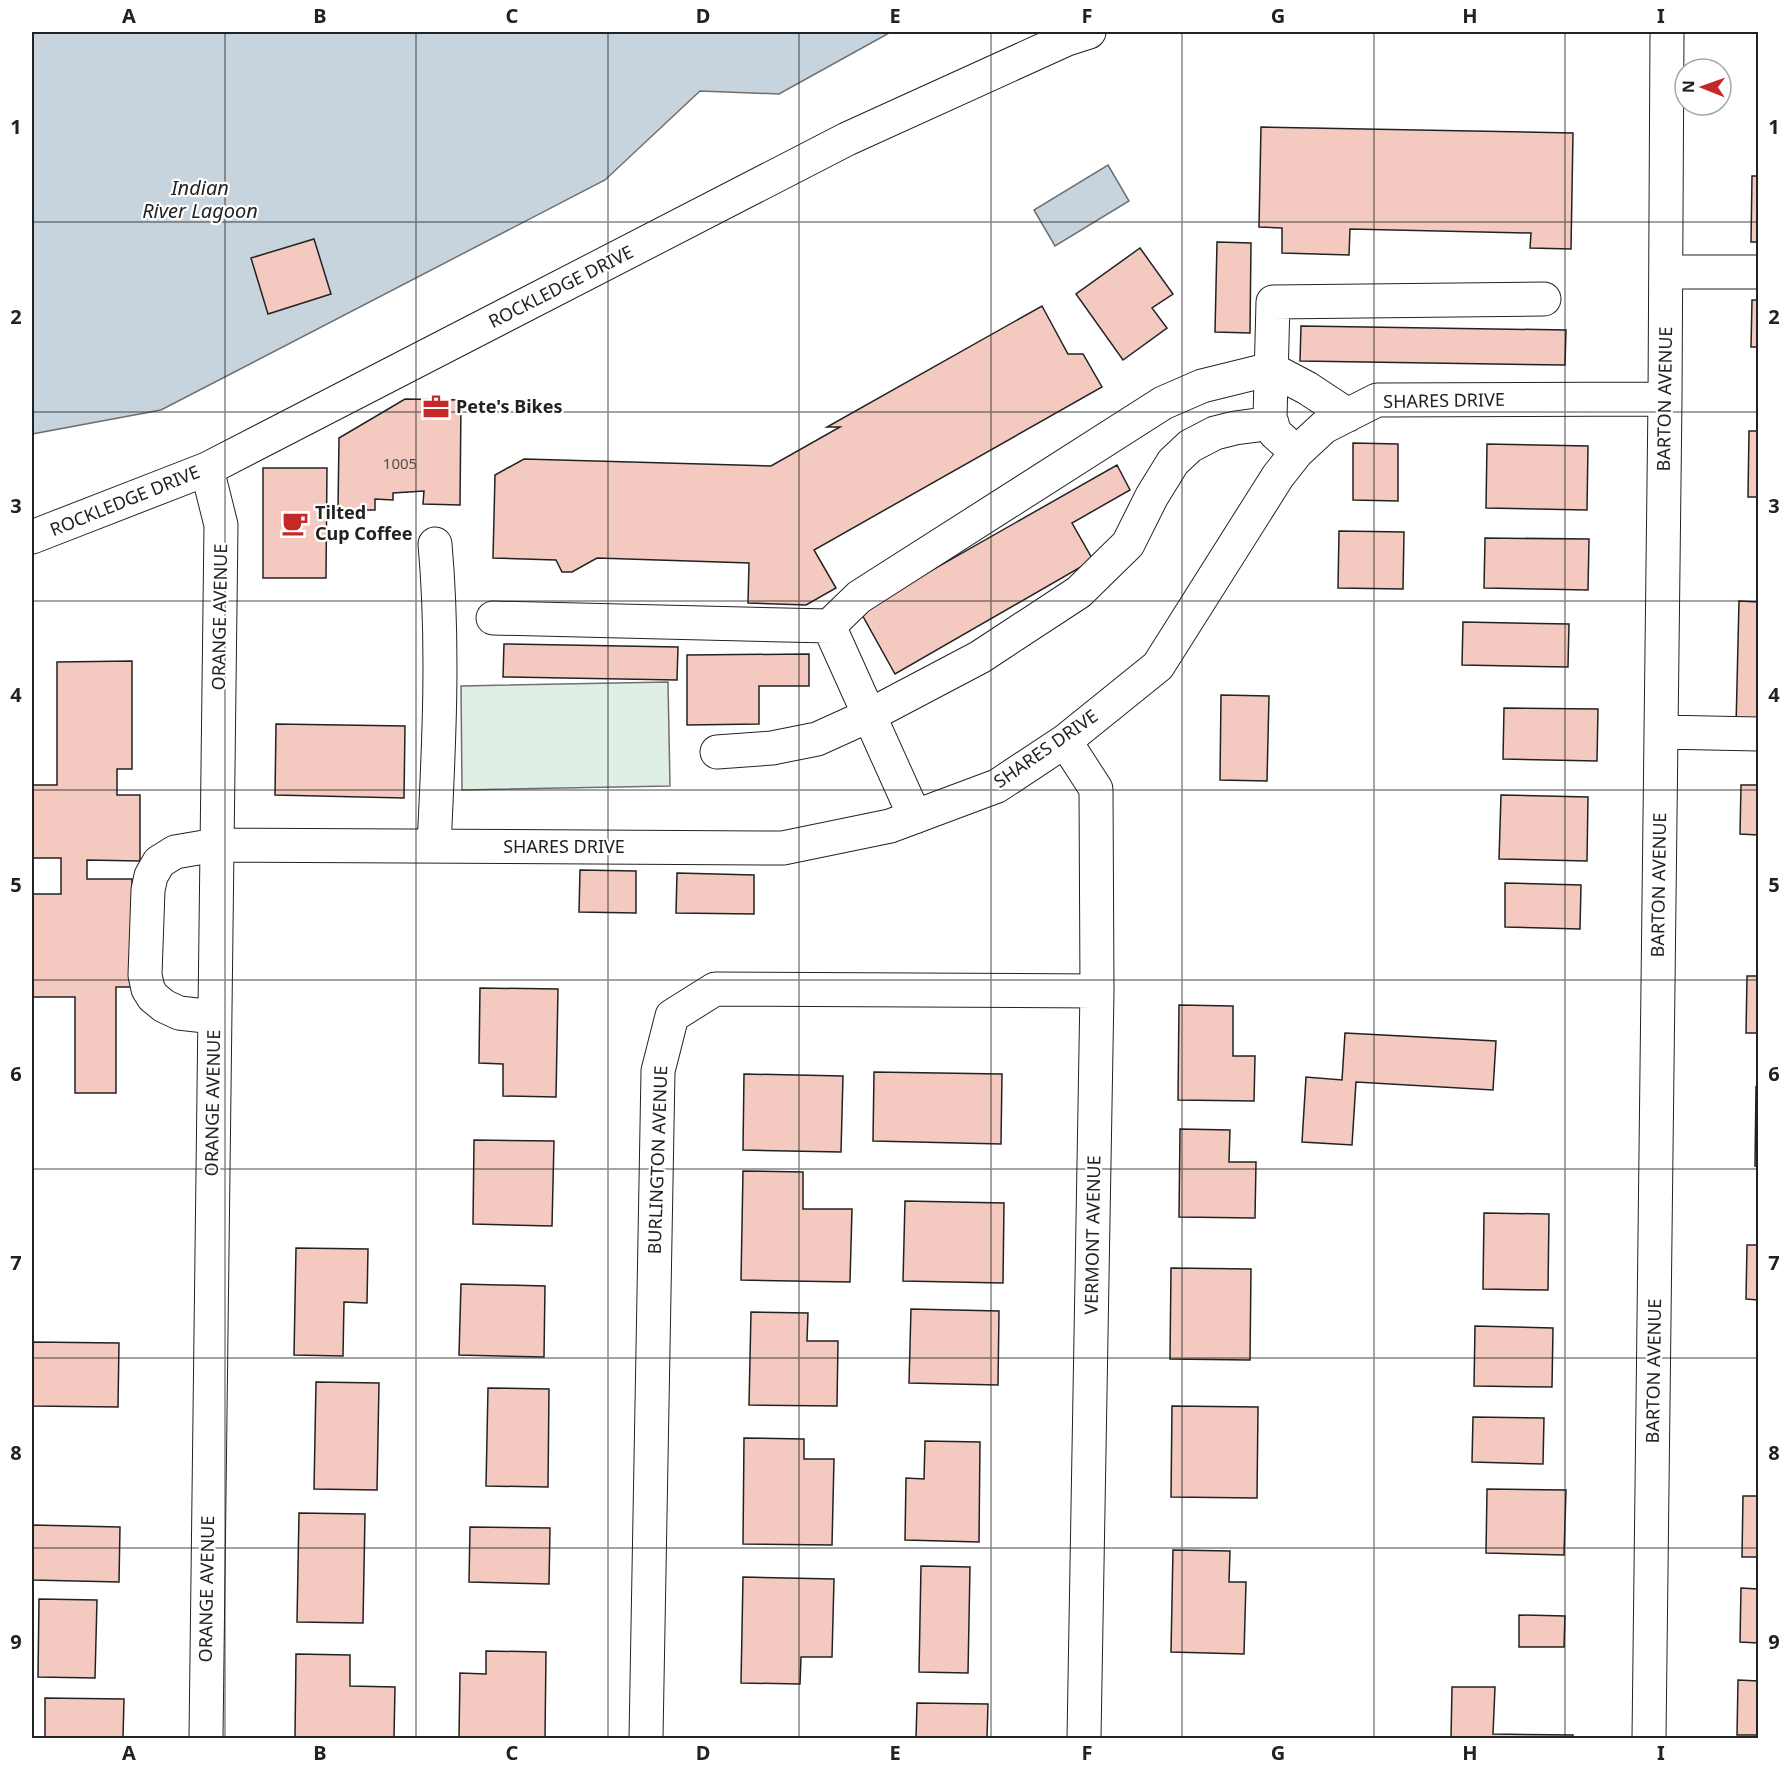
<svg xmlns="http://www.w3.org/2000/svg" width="1790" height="1770" font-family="'Noto Sans',sans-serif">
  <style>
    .green { fill: #e0efe3; stroke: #6f6f6f; stroke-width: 1.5 }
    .water { fill: #c7d3dd; stroke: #6f6f6f; stroke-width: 1.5 }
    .building { fill: #f3c9c0; stroke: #222; stroke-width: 1.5 }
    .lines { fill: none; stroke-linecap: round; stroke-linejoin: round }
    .minor-casing { stroke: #222; stroke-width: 35 }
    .minor { stroke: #fff; stroke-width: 33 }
    .grid { fill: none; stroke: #222; stroke-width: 1.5; stroke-opacity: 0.55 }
    .labels { text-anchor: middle; stroke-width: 4.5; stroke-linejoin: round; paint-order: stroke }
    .number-label { font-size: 15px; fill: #564c4a }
    .street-label { font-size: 18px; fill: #222; stroke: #fff }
    .poi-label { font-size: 18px; font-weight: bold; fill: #222; stroke: #fff; text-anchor: start }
    .water-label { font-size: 20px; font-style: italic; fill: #222; stroke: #fff }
    .neatline { fill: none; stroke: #222; stroke-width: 2 }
    .grid-label { font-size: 20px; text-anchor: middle; font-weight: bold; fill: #222 }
  </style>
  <rect width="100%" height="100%" fill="#fff"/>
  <path class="green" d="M668 682 670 786 462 790 461 686Z"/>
  <path class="water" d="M32 32H891L779 94 700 91 605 180 161 410 32 434Z
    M1108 165 1129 201 1055 246 1034 210Z"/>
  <path class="building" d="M1261 127 1573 133 1571 249 1530 248 1531 233 1350 229 1349 255 1282 253V228L1259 227Z
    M1752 176H1758V242H1751Z
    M314 239 331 294 268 314 251 258Z
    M1217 242 1251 243 1250 333 1215 332Z
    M1140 248 1173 294 1152 308 1167 328 1123 360 1076 294Z
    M1752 300H1758V347H1751Z
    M1042 306 1068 354H1083L1102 387 814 550 836 588 806 605 748 603 749 563 597 558 572 572H562L556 560 493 558 495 475 524 459 771 466 840 427H827Z
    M1301 326 1566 330 1565 365 1300 361Z
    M405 399 461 400 460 505 423 504 424 491 393 493V500L375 499V510H338L339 438Z
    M1749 431H1758V497H1748Z
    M1353 443 1398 444V501L1353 500Z
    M1487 444 1588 446 1587 510 1486 508Z
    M1117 465 1130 490 1072 523 1093 560 895 674 860 611Z
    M263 468H327L326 578H263Z
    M1339 531 1404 532 1403 589 1338 588Z
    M1485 538 1589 539 1588 590 1484 588Z
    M1739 601 1758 602V728L1736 727Z
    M1463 622 1569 624 1568 667 1462 665Z
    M504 644 678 647 677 680 503 677Z
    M809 654V686H759V724L687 725V655Z
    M132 661V769H117V795H140V861L87 860V879H132V987H116V1093H75V997H32V894H61V858H32V785H57V662Z
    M1221 695 1269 696 1267 781 1220 780Z
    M1504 708 1598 709 1597 761 1503 759Z
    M276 724 405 726 404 798 275 795Z
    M1741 785H1758V835L1740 834Z
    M1501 795 1588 797 1587 861 1499 859Z
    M580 870 636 871V913L579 912Z
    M677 873 754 875V914L676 913Z
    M1505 883 1581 885 1580 929 1505 927Z
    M1747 976H1758V1033H1746Z
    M480 988 558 989 556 1097 503 1096V1064L479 1063Z
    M1179 1005 1233 1006V1056H1255L1254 1101 1178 1100Z
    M1345 1033 1496 1041 1493 1090 1356 1082 1352 1145 1302 1142 1306 1077 1342 1080Z
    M874 1072 1002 1074 1001 1144 873 1141Z
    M744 1074 843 1076 841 1152 743 1150Z
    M1756 1087 1758 1088V1167L1755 1166Z
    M1180 1129 1230 1130 1229 1162H1256L1255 1218 1179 1217Z
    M474 1140 554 1141 552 1226 473 1224Z
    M743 1171 803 1172V1209H852L850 1282 741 1280Z
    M905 1201 1004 1203 1003 1283 903 1281Z
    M1484 1213 1549 1214 1548 1290 1483 1289Z
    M1747 1245H1758V1300L1746 1299Z
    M296 1248 368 1249 367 1303 344 1302 343 1356 294 1355Z
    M1171 1268 1251 1269 1250 1360 1170 1359Z
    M461 1284 545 1286 544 1357 459 1355Z
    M911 1309 999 1311 998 1385 909 1383Z
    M751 1312 808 1313 807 1341H838L837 1406 749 1405Z
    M1475 1326 1553 1328 1552 1387 1474 1386Z
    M32 1342 119 1343 118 1407 32 1406Z
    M316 1382 379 1383 377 1490 314 1489Z
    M488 1388 549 1389 548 1487 486 1486Z
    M1172 1406 1258 1407 1257 1498 1171 1497Z
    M1473 1417 1544 1418 1543 1464 1472 1462Z
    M744 1438 804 1439V1459H834L832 1545 743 1544Z
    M925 1441 980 1442 979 1542 905 1540 906 1478 924 1479Z
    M1487 1489 1566 1490 1564 1555 1486 1553Z
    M1743 1496H1758V1557H1742Z
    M299 1513 365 1514 363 1623 297 1622Z
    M32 1525 120 1527 119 1582 32 1580Z
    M470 1527 550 1528 549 1584 469 1582Z
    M1173 1550 1230 1551 1229 1582H1246L1244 1654 1171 1652Z
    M921 1566 970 1567 968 1673 919 1672Z
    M743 1577 834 1579 832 1657H801L800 1684 741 1683Z
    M1741 1588 1758 1589V1643L1740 1642Z
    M39 1599 97 1600 95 1678 38 1677Z
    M1519 1615 1565 1616 1564 1647H1519Z
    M486 1651 546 1652 545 1738H459L460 1673 486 1674Z
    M296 1654 350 1655V1686L395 1687 394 1738H295Z
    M1738 1680 1758 1681V1735H1737Z
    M1452 1687H1495L1493 1734 1573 1735V1738H1451Z
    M45 1698 124 1699 123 1738H45Z
    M917 1703 988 1704 987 1738H916Z"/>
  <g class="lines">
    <g class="minor-casing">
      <path id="minor" d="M1666 272H1758
        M1284 441 1275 433 1270 418 1273 302 1544 299
        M32 537 207 469 847 139 1067 39 1089 32
        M493 618 829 626 859 597 1163 403 1202 386 1271 369 1307 388 1348 415
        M829 626 915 817
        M1661 732 1758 734
        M1065 741 1096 789 1097 991 1084 1738
        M717 752 772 748 817 739 870 715 980 657 1079 592 1128 544 1152 496 1173 462 1190 446 1215 433 1235 428 1272 423
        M434 846C439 745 444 644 435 544
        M214 1017 179 1013 164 1006 153 997 148 989 145 975 148 890 151 876 159 862 175 852 216 845 783 848 890 826 997 786 1065 741 1158 666 1278 476 1297 452 1324 427 1377 400 1665 399
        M206 1738 221 525 207 469
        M646 1738 658 1071 672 1016 715 989 1097 991
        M1649 1738 1665 399 1667 32"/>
    </g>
    <use href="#minor" class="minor"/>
  </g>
  <path class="grid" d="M225 32V1738M416 32V1738M608 32V1738M799 32V1738M991 32V1738M1182 32V1738M1374 32V1738M1565 32V1738M32 222H1758M32 412H1758M32 601H1758M32 790H1758M32 980H1758M32 1169H1758M32 1358H1758M32 1548H1758"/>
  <defs>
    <g id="office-bare" transform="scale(2.07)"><path d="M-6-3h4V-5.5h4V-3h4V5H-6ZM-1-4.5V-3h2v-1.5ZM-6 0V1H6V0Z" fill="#c62828" stroke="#fff" stroke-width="2.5" paint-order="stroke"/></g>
    <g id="cafe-bare" transform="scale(2.07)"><path d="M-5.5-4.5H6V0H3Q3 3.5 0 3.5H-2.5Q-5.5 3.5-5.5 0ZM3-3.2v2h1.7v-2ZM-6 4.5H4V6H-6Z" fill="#c62828" stroke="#fff" stroke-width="2.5" paint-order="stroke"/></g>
  </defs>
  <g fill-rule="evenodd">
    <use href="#office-bare" x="436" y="407"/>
    <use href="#cafe-bare" x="295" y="523"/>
  </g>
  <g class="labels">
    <g class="number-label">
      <text x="400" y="469">1005</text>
    </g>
    <g class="street-label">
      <text transform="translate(561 287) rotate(-27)" y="6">ROCKLEDGE DRIVE</text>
      <text transform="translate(1665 399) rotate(-89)" y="6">BARTON AVENUE</text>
      <text transform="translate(1444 401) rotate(-1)" y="6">SHARES DRIVE</text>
      <text transform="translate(125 501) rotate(-22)" y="6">ROCKLEDGE DRIVE</text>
      <text transform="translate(220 617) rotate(-89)" y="6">ORANGE AVENUE</text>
      <text transform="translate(1046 749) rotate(-35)" y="6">SHARES DRIVE</text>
      <text x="564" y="853">SHARES DRIVE</text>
      <text transform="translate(1659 885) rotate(-89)" y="6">BARTON AVENUE</text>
      <text transform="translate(213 1103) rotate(-89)" y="6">ORANGE AVENUE</text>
      <text transform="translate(658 1160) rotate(-88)" y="6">BURLINGTON AVENUE</text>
      <text transform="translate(1093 1235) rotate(-89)" y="6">VERMONT AVENUE</text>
      <text transform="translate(1654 1371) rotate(-89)" y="6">BARTON AVENUE</text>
      <text transform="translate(207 1589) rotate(-89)" y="6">ORANGE AVENUE</text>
    </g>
    <g class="poi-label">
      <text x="456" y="413">Pete's Bikes</text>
      <text x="315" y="519">Tilted<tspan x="315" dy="21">Cup Coffee</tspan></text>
    </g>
    <g class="water-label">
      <text x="200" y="195">Indian<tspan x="200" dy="23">River Lagoon</tspan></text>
    </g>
  </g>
  <rect width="1790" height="1770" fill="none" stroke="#ffffff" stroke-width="66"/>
  <g transform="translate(1703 87) rotate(271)"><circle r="28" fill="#ffffff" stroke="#a7a7a7" stroke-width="1.5"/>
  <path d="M0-4.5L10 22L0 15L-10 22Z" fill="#c62828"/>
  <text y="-9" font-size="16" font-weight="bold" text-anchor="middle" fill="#222222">N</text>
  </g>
  <rect x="33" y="33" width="1724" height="1704" class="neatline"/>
  <g class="grid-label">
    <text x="129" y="23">A</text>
    <text x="320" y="23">B</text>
    <text x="512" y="23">C</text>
    <text x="703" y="23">D</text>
    <text x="895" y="23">E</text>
    <text x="1087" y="23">F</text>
    <text x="1278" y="23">G</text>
    <text x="1470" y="23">H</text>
    <text x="1661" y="23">I</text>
    <text x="16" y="134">1</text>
    <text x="1774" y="134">1</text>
    <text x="16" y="324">2</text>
    <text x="1774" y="324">2</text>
    <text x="16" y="513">3</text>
    <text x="1774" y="513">3</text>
    <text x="16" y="702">4</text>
    <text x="1774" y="702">4</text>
    <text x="16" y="892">5</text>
    <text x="1774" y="892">5</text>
    <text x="16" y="1081">6</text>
    <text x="1774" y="1081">6</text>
    <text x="16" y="1270">7</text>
    <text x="1774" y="1270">7</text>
    <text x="16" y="1460">8</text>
    <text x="1774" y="1460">8</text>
    <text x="16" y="1649">9</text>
    <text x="1774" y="1649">9</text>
    <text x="129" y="1760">A</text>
    <text x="320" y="1760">B</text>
    <text x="512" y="1760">C</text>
    <text x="703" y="1760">D</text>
    <text x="895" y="1760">E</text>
    <text x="1087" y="1760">F</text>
    <text x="1278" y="1760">G</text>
    <text x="1470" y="1760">H</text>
    <text x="1661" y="1760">I</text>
  </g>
</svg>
